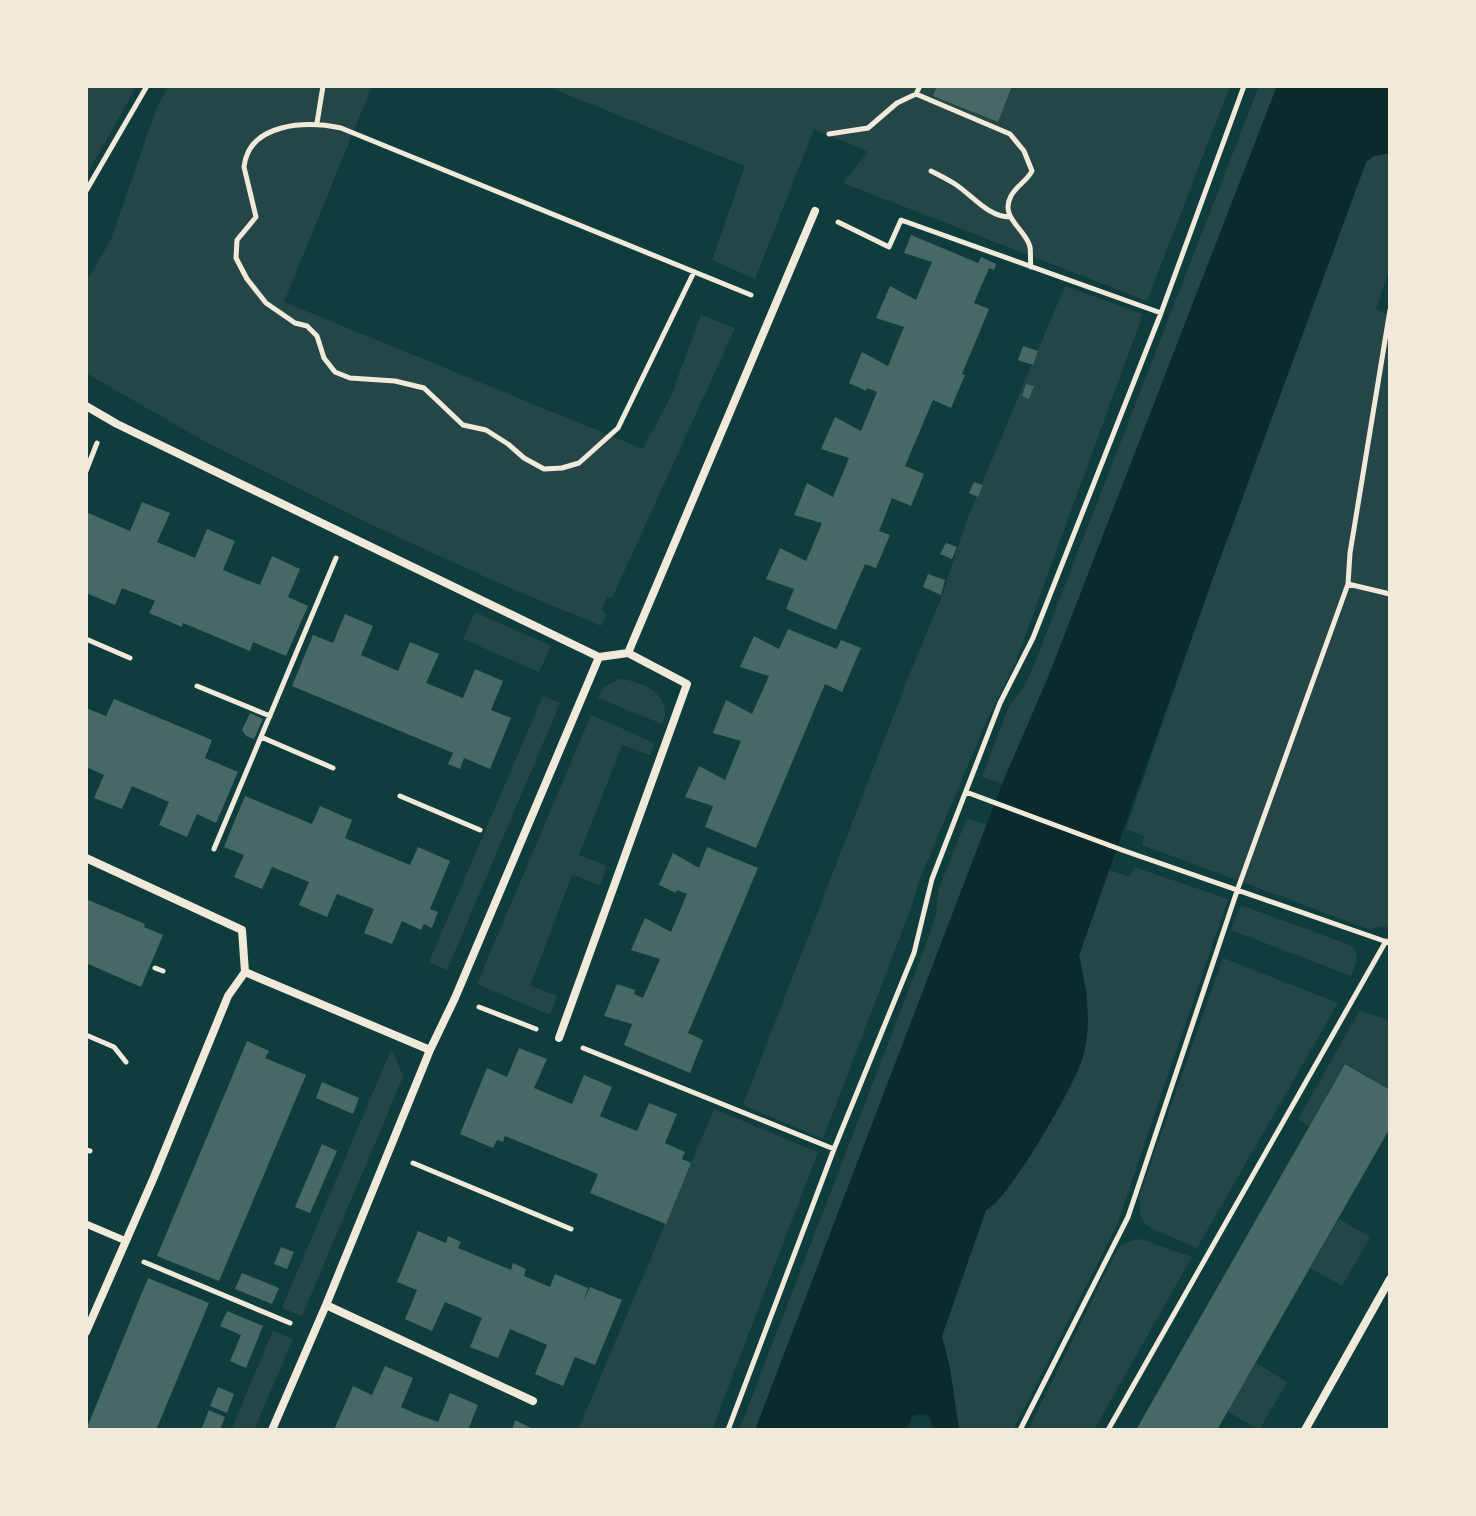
<svg xmlns="http://www.w3.org/2000/svg" width="1476" height="1516" font-family="Roboto,sans-serif">
  <style>
    .green { fill: #244646 }
    .water { fill: #0a2a2b }
    .building { fill: #486865 }
    .lines { fill: none; stroke-linecap: round; stroke-linejoin: round }
    .path { stroke: #f1e9da; stroke-width: 5 }
    .pedestrian { stroke: #f1e9da; stroke-width: 7 }
    .minor { stroke: #f1e9da; stroke-width: 8 }
  </style>
  <rect width="100%" height="100%" fill="#0f3d3e"/>
  <path class="green" d="M86 86H137L86 176Z
    M169 86H372L284 302 643 449 671 396 701 315 735 328 612 598 607 597 601 610 607 615 601 626 492 580 370 524 202 440 86 373V278L90 276 111 239 157 107Z
    M546 86H1230L1147 301 843 183 868 152 814 129 755 279 712 260 745 166Z
    M1259 86H1277L1047 680 1002 784 982 777 1009 706 1025 685 1032 670Z
    M1390 153V268L1376 309 1390 316V929L1383 926 1368 929 1142 845 1144 836 1126 829 1214 575 1366 162 1374 156Z
    M1065 286 1143 314 1016 661 987 720 919 881 911 908 823 1139 743 1105 912 668 942 596 967 519Z
    M475 612 551 646 539 672 463 639Z
    M619 679C642 681 675 695 662 724L598 698 604 687Z
    M543 696 560 703 447 970 429 962Z
    M591 715 655 743 650 755 622 745 579 855 607 866 600 885 572 875 530 986 557 996 550 1015 477 984Z
    M967 818 987 825 755 1430H739L924 950 936 915 939 888Z
    M1134 867 1228 899 1117 1225 1013 1430H959L950 1369 942 1336 986 1210 1088 1029 1087 993 1079 956 1109 870 1130 877Z
    M1241 905 1350 945C1362 954 1355 964 1351 976L1231 930Z
    M1223 958 1338 1003 1197 1248C1187 1243 1155 1231 1148 1226 1138 1219 1139 1204 1140 1194Z
    M1360 1010 1390 1021V1090L1345 1063 1309 1126 1298 1119Z
    M390 1052 394 1053 403 1077 302 1316 282 1308Z
    M714 1109 818 1152 712 1430H578Z
    M1339 1219 1370 1237 1342 1286 1310 1268Z
    M1140 1239 1192 1257 1094 1430H1028L1118 1248 1130 1241Z
    M273 1331 293 1339 254 1430H231Z
    M1256 1363 1287 1382 1259 1430 1227 1411Z"/>
  <path class="water" d="M1277 86H1390V153L1374 156 1366 162 1214 575 1079 955C1086 989 1093 1026 1082 1060 1074 1086 1008 1201 986 1210L942 1336 950 1369 959 1430H933L929 1416 924 1414 912 1416 907 1430H755L1002 784 1047 680Z"/>
  <path class="building" d="M937 86H1012L998 122 933 96Z
    M911 235 978 263 981 257 996 264 994 270 989 268 974 303 989 309 962 374 965 375 951 408 933 400 905 466 924 474 911 506 892 498 879 531 890 535 876 568 865 564 836 630 786 609 794 589 766 579 780 548 806 561 822 523 794 515 801 498 807 483 833 497 849 458 821 449 835 417 861 431 877 392 867 388 866 391 849 383 862 352 888 366 904 327 876 318 890 286 916 300 932 262 904 253Z
    M1023 346 1038 351 1033 365 1018 360Z
    M1026 384 1034 386 1029 399 1022 396Z
    M974 482 983 485 978 497 969 493Z
    M142 502 170 513 157 542 195 558 207 529 235 541 223 570 242 578 260 585 272 556 300 569 288 597 308 606 286 656 253 642 250 651 183 623 182 627 149 613 155 601 122 588 115 605 86 593V512L130 531Z
    M946 543 957 547 952 559 940 554Z
    M928 574 945 580 941 595 923 587Z
    M345 614 373 626 361 655 398 671 410 642 439 654 426 683 463 698 475 669 503 681 491 710 511 718 490 769 464 758 460 769 448 764 453 753 292 686 313 635 333 643Z
    M788 629 837 649 841 640 861 648 842 692 825 684 756 848 705 827 713 806 685 797 699 766 725 780 741 741 713 733 726 700 752 714 769 676 740 667 754 636 779 649Z
    M114 699 212 740 205 758 238 772 216 823 197 814 187 837 159 825 169 802 132 786 122 809 94 798 104 775 86 767V708L106 716Z
    M250 713 263 719 254 739 246 736 242 730Z
    M245 796 312 824 320 806 352 820 345 838 410 865 418 847 450 861 430 909 438 912 432 928 424 924 421 930 402 921 392 944 364 933 374 909 337 894 327 917 299 905 309 882 272 867 262 889 234 877 244 855 224 847Z
    M707 847 758 868 688 1033 703 1040 690 1073 624 1045 632 1024 604 1016 617 984 635 990 634 994 643 998 651 980 660 959 631 950 645 918 671 932 687 894 677 890 676 893 659 885 673 853 699 868Z
    M86 899 145 924 144 927 163 935 141 987 86 963Z
    M247 1041 269 1051 265 1058 306 1075 219 1281 157 1256Z
    M519 1048 547 1059 534 1088 572 1104 584 1075 612 1087 600 1116 619 1124 637 1131 649 1103 677 1114 665 1143 685 1152 682 1159 691 1163 666 1224 590 1193 598 1174 505 1136 503 1142 497 1140 493 1148 460 1134 487 1068 507 1077Z
    M1345 1064 1390 1090V1128L1217 1430H1136Z
    M322 1082 359 1098 353 1114 316 1098Z
    M322 1144 337 1151 310 1213 295 1207Z
    M418 1231 446 1243 448 1236 461 1242 458 1248 511 1270 513 1263 526 1269 524 1276 550 1287 555 1274 588 1288 583 1302 590 1287 622 1300 595 1365 575 1357 563 1386 535 1374 547 1345 510 1329 498 1358 470 1347 482 1318 445 1302 432 1331 405 1319 417 1290 397 1282Z
    M281 1247 294 1252 287 1269 274 1264Z
    M242 1273 279 1288 272 1304 235 1289Z
    M148 1278 209 1303 156 1430H86Z
    M227 1311 263 1326 246 1368 230 1361 241 1335 220 1326Z
    M385 1366 413 1378 401 1407 419 1415 438 1422 450 1393 478 1405 468 1430H334L353 1386 372 1395Z
    M218 1387 234 1394 227 1413 210 1406Z
    M209 1410 225 1417 220 1430H201Z
    M515 1420 529 1427 536 1430H512Z"/>
  <g class="lines">
    <path class="path" d="M916 94 1010 134 1024 151 1032 171C1027 181 1016 186 1011 196 999 218 1026 229 1030 247 1031 253 1030 261 1031 267
      M317 123 323 86
      M829 134 868 128 897 103 916 94 920 86
      M931 171C939 175 947 179 955 184 972 195 988 217 1010 217
      M86 191 147 86
      M838 222 889 247 901 220 1161 313
      M694 272 618 428 579 463 562 468 544 469 524 458 508 444 486 430 463 425 424 388 395 381 350 378 335 372 324 358 317 336 307 326 295 323 266 303 247 279 236 258 237 240 256 217 244 167C249 122 307 121 341 128L751 295
      M86 471 97 443
      M1348 584 1390 594
      M86 639 130 658
      M197 686 270 716
      M261 737 333 768
      M966 792 1122 850 1390 943
      M400 796 480 830
      M214 849 336 558
      M155 968 163 971
      M479 1007 536 1029
      M86 1035 114 1047 126 1062
      M583 1048 834 1149
      M86 1150 90 1151
      M413 1163 571 1229
      M144 1262 290 1323
      M728 1430 834 1149 914 953 932 879 1000 703 1033 638 1161 313 1244 86
      M1020 1430 1128 1217 1237 891 1348 584 1350 553 1390 310
      M1108 1430 1386 941"/>
    <path class="pedestrian" d="M86 1224 126 1241"/>
    <path class="minor" d="M86 406 117 424 599 657
      M628 653 815 211
      M86 858 242 930 245 972 430 1050
      M326 1305 533 1401
      M86 1332 154 1177 228 996 245 972
      M272 1430 326 1305 430 1050 455 998 599 657 628 653 687 684 559 1038
      M1305 1430 1390 1279"/>
  </g>
  <rect width="1476" height="1516" fill="none" stroke="#f1e9da" stroke-width="176"/>
</svg>
